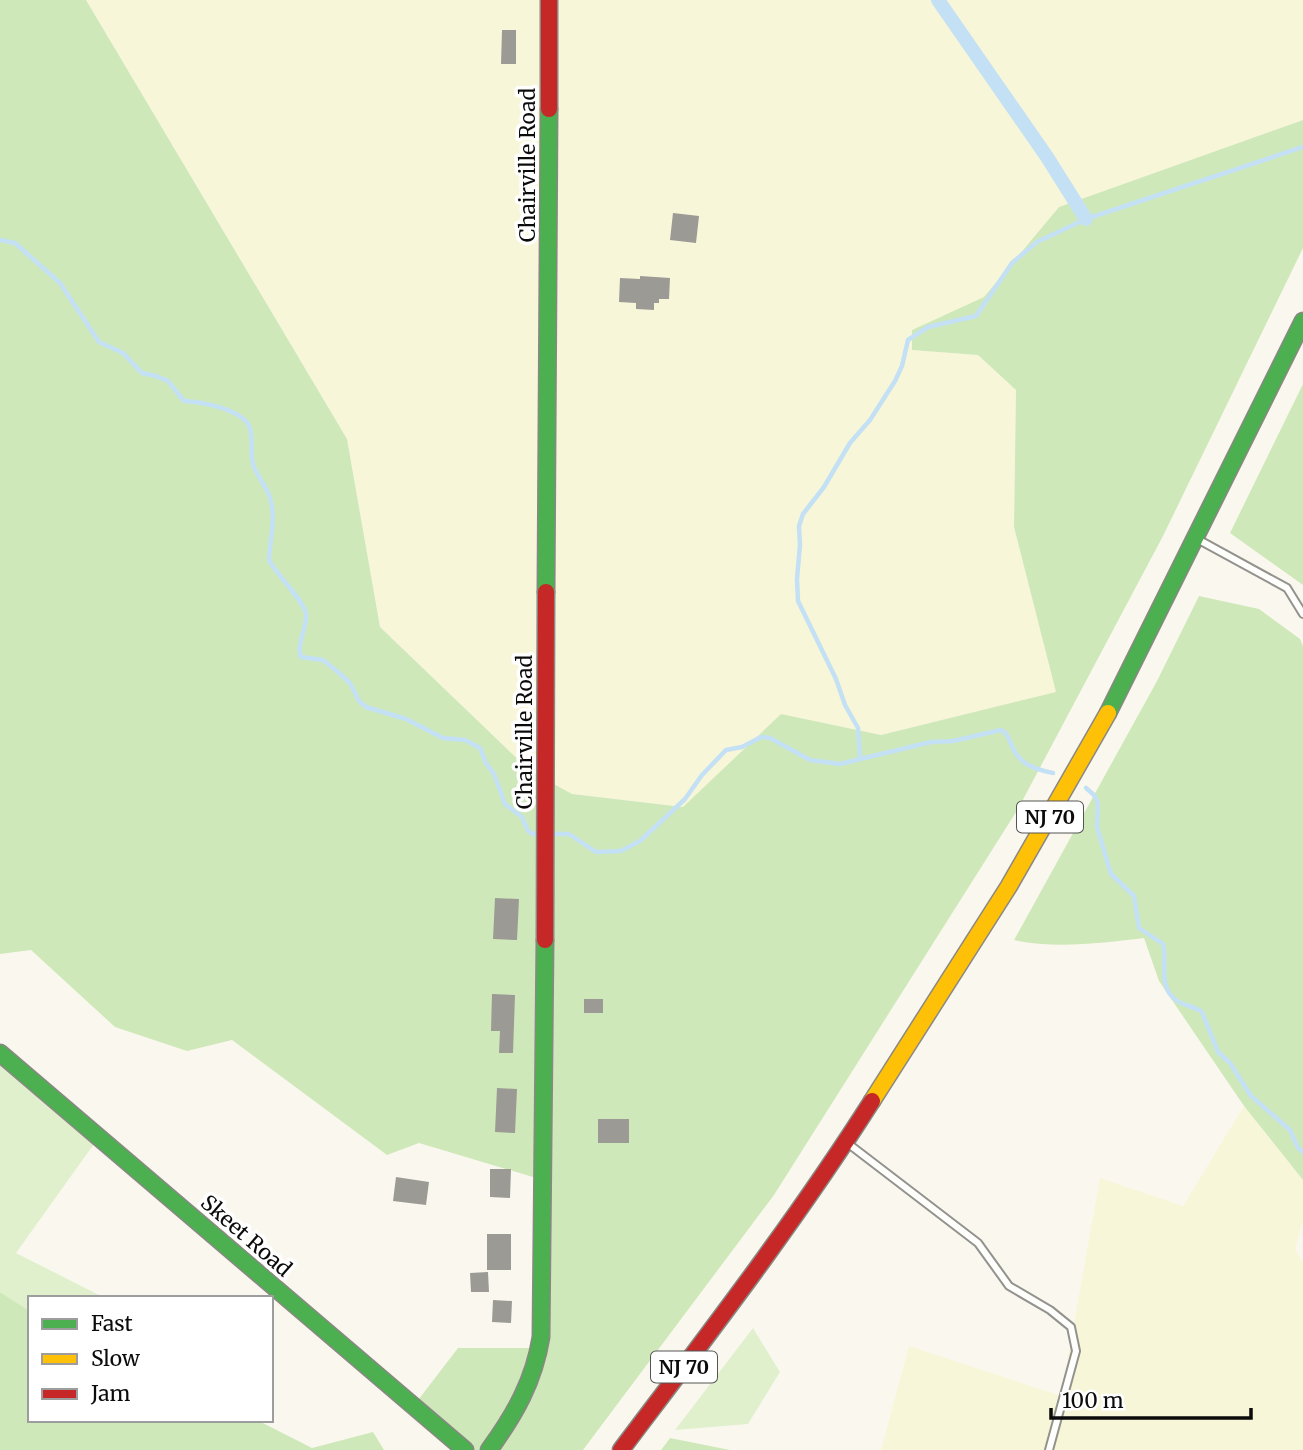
<svg xmlns="http://www.w3.org/2000/svg" width="1303" height="1450" font-family="Merriweather,serif">
  <style>
    .farmland { fill: #f7f6d9 }
    .green { fill: #e0f0cd }
    .forest { fill: #cfe8ba }
    .lines { fill: none; stroke-linecap: round; stroke-linejoin: round }
    .stream { stroke: #c3e0f5; stroke-width: 4.5 }
    .canal { stroke: #c3e0f5; stroke-width: 14 }
    .building { fill: #9c9a94 }
    .lane-casing { stroke: #93928d; stroke-width: 10 }
    .fast-casing { stroke: #898884; stroke-width: 19 }
    .slow-casing { stroke: #898884; stroke-width: 19 }
    .jam-casing { stroke: #898884; stroke-width: 19 }
    .lane { stroke: #fefefc; stroke-width: 6 }
    .fast { stroke: #4caf50; stroke-width: 16 }
    .slow { stroke: #ffc107; stroke-width: 16 }
    .jam { stroke: #c62828; stroke-width: 16 }
    .labels { text-anchor: middle; stroke-width: 7; stroke-linejoin: round; paint-order: stroke }
    .shield { fill: #fff; stroke: #545454; stroke-width: 2 }
    .shield-label { font-size: 19px; font-weight: bold; fill: #0b0b0b }
    .street-label { font-size: 21px; fill: #0b0b0b; stroke: #fff }
  </style>
  <rect width="100%" height="100%" fill="#faf8ee"/>
  <path class="farmland" d="M86 0H1303V120L1059 207 984 297 912 330V350L978 355 1016 390 1014 527 1057 692 881 735 781 714 684 807 572 794 530 771 380 627 347 439Z
    M1244 1106 1303 1180V1221L1295 1249 1303 1262V1450H881L909 1346 1061 1396 1100 1178 1183 1206Z"/>
  <path class="green" d="M0 1050 99 1137 16 1253 105 1298H30V1311L0 1292Z
    M753 1328 780 1372 748 1424 675 1430Z"/>
  <path class="forest" d="M0 0H86L347 439 380 627 530 771 572 794 683 807 781 714 881 735 1056 692 1014 527 1016 390 978 355 912 350V330L984 297 1059 207 1303 120V248L1163 536 1018 809 774 1195 583 1450H465L412 1408 458 1348H538L543 1180 419 1143 387 1155 232 1040 187 1051 115 1027 31 950 0 954Z
    M1303 384V585L1230 533Z
    M1199 596 1259 609 1300 639 1303 646V1180L1244 1106 1159 981 1144 938C1105 943 1053 949 1014 940L1157 681Z
    M0 1292 30 1311V1420H257L312 1448 373 1432 384 1450H0Z
    M670 1438 730 1450H661Z"/>
  <g class="lines">
    <path class="stream" d="M0 240 15 243 60 283 99 342 123 353 142 373 156 376 168 381 184 401C201 402 245 409 250 429 254 442 249 454 254 467 258 477 265 485 269 495 277 516 270 538 269 560 276 574 305 602 306 614 307 629 296 644 301 657L323 660 338 672 350 683 359 701 366 707 406 719 443 738 465 740 480 748 486 763 494 774 505 804 522 817 528 831 533 834H569L596 852 621 851 640 841 685 799 702 775 726 750 742 747 761 737 770 738 810 760 840 764 931 742 953 741 1001 730C1008 734 1008 737 1011 744 1019 764 1033 769 1053 773
      M860 757 858 728 845 705 836 679 798 601 797 579 800 545 799 526 803 514 824 487 850 443 870 420 895 381 902 366 908 340 928 327 976 316 1012 263 1037 242 1086 219 1303 147
      M1086 788 1094 795 1098 803 1097 827 1111 874 1134 896 1139 928 1163 944C1168 963 1157 986 1176 1000 1184 1006 1194 1006 1202 1012L1218 1052 1230 1063 1251 1096 1290 1130 1298 1148 1303 1152"/>
    <path class="canal" d="M938 0 1047 157 1086 219"/>
  </g>
  <path class="building" d="M502 30H516V64H501Z
    M673 213 699 216 696 243 670 240Z
    M640 276 670 278 669 299H659V303H654V310L636 309V303L619 302 620 278 640 279Z
    M495 898 519 899 517 940 493 939Z
    M492 994 515 995 513 1053H499L500 1031H491Z
    M584 999H603V1013H584Z
    M497 1088 517 1089 515 1133 495 1132Z
    M598 1119H629V1143H598Z
    M490 1169H511L510 1198 490 1197Z
    M396 1177 429 1182 426 1205 393 1201Z
    M487 1234H511V1270H487Z
    M488 1272 489 1292H471L470 1273Z
    M493 1300 512 1301 511 1323 492 1322Z"/>
  <g class="lines">
    <g class="lane-casing">
      <path id="lane" d="M1201 541 1287 588 1303 614
        M850 1145 978 1243 1009 1286 1050 1310 1071 1327 1076 1351 1049 1450"/>
    </g>
    <g class="fast-casing">
      <path id="fast" d="M546 592 549 109
        M1108 713 1303 321
        M0 1053 465 1450
        M489 1450C515 1414 534 1381 541 1337L545 940"/>
    </g>
    <g class="slow-casing">
      <path id="slow" d="M872 1101 1009 886 1108 713"/>
    </g>
    <g class="jam-casing">
      <path id="jam" d="M549 109V0
        M545 940 546 592
        M621 1450C707 1336 795 1222 872 1101"/>
    </g>
    <use href="#lane" class="lane"/>
    <use href="#fast" class="fast"/>
    <use href="#slow" class="slow"/>
    <use href="#jam" class="jam"/>
  </g>
  <g class="labels">
    <g class="shield">
      <rect x="1017" y="801.5" width="66" height="31" rx="5"/>
      <rect x="651" y="1351.5" width="66" height="31" rx="5"/>
    </g>
    <g class="shield-label">
      <text x="1050" y="824">NJ 70</text>
      <text x="684" y="1374">NJ 70</text>
    </g>
    <g class="street-label">
      <text transform="translate(528 165) rotate(-90)" y="7">Chairville Road</text>
      <text transform="translate(525 732) rotate(-90)" y="7">Chairville Road</text>
      <text transform="translate(246 1236) rotate(41)" y="7">Skeet Road</text>
    </g>
  </g>
  <rect x="28" y="1296" width="245" height="126" fill="#ffffff" stroke="#9d9d9d" stroke-width="2"/>
  <rect x="42" y="1319" width="35" height="10" fill="#4caf50" stroke="#9d9d9d" stroke-width="2"/>
  <text x="91" y="1331" font-size="21" fill="#0b0b0b">Fast</text>
  <rect x="42" y="1354" width="35" height="10" fill="#ffc107" stroke="#9d9d9d" stroke-width="2"/>
  <text x="91" y="1366" font-size="21" fill="#0b0b0b">Slow</text>
  <rect x="42" y="1389" width="35" height="10" fill="#c62828" stroke="#9d9d9d" stroke-width="2"/>
  <text x="91" y="1401" font-size="21" fill="#0b0b0b">Jam</text>
  <path d="M1051 1408v10h200v-10" fill="none" stroke="#0b0b0b" stroke-width="3.5"/>
  <text x="1062" y="1408" font-size="21" fill="#0b0b0b" stroke="#ffffff" stroke-width="5" paint-order="stroke">100 m</text>
</svg>
